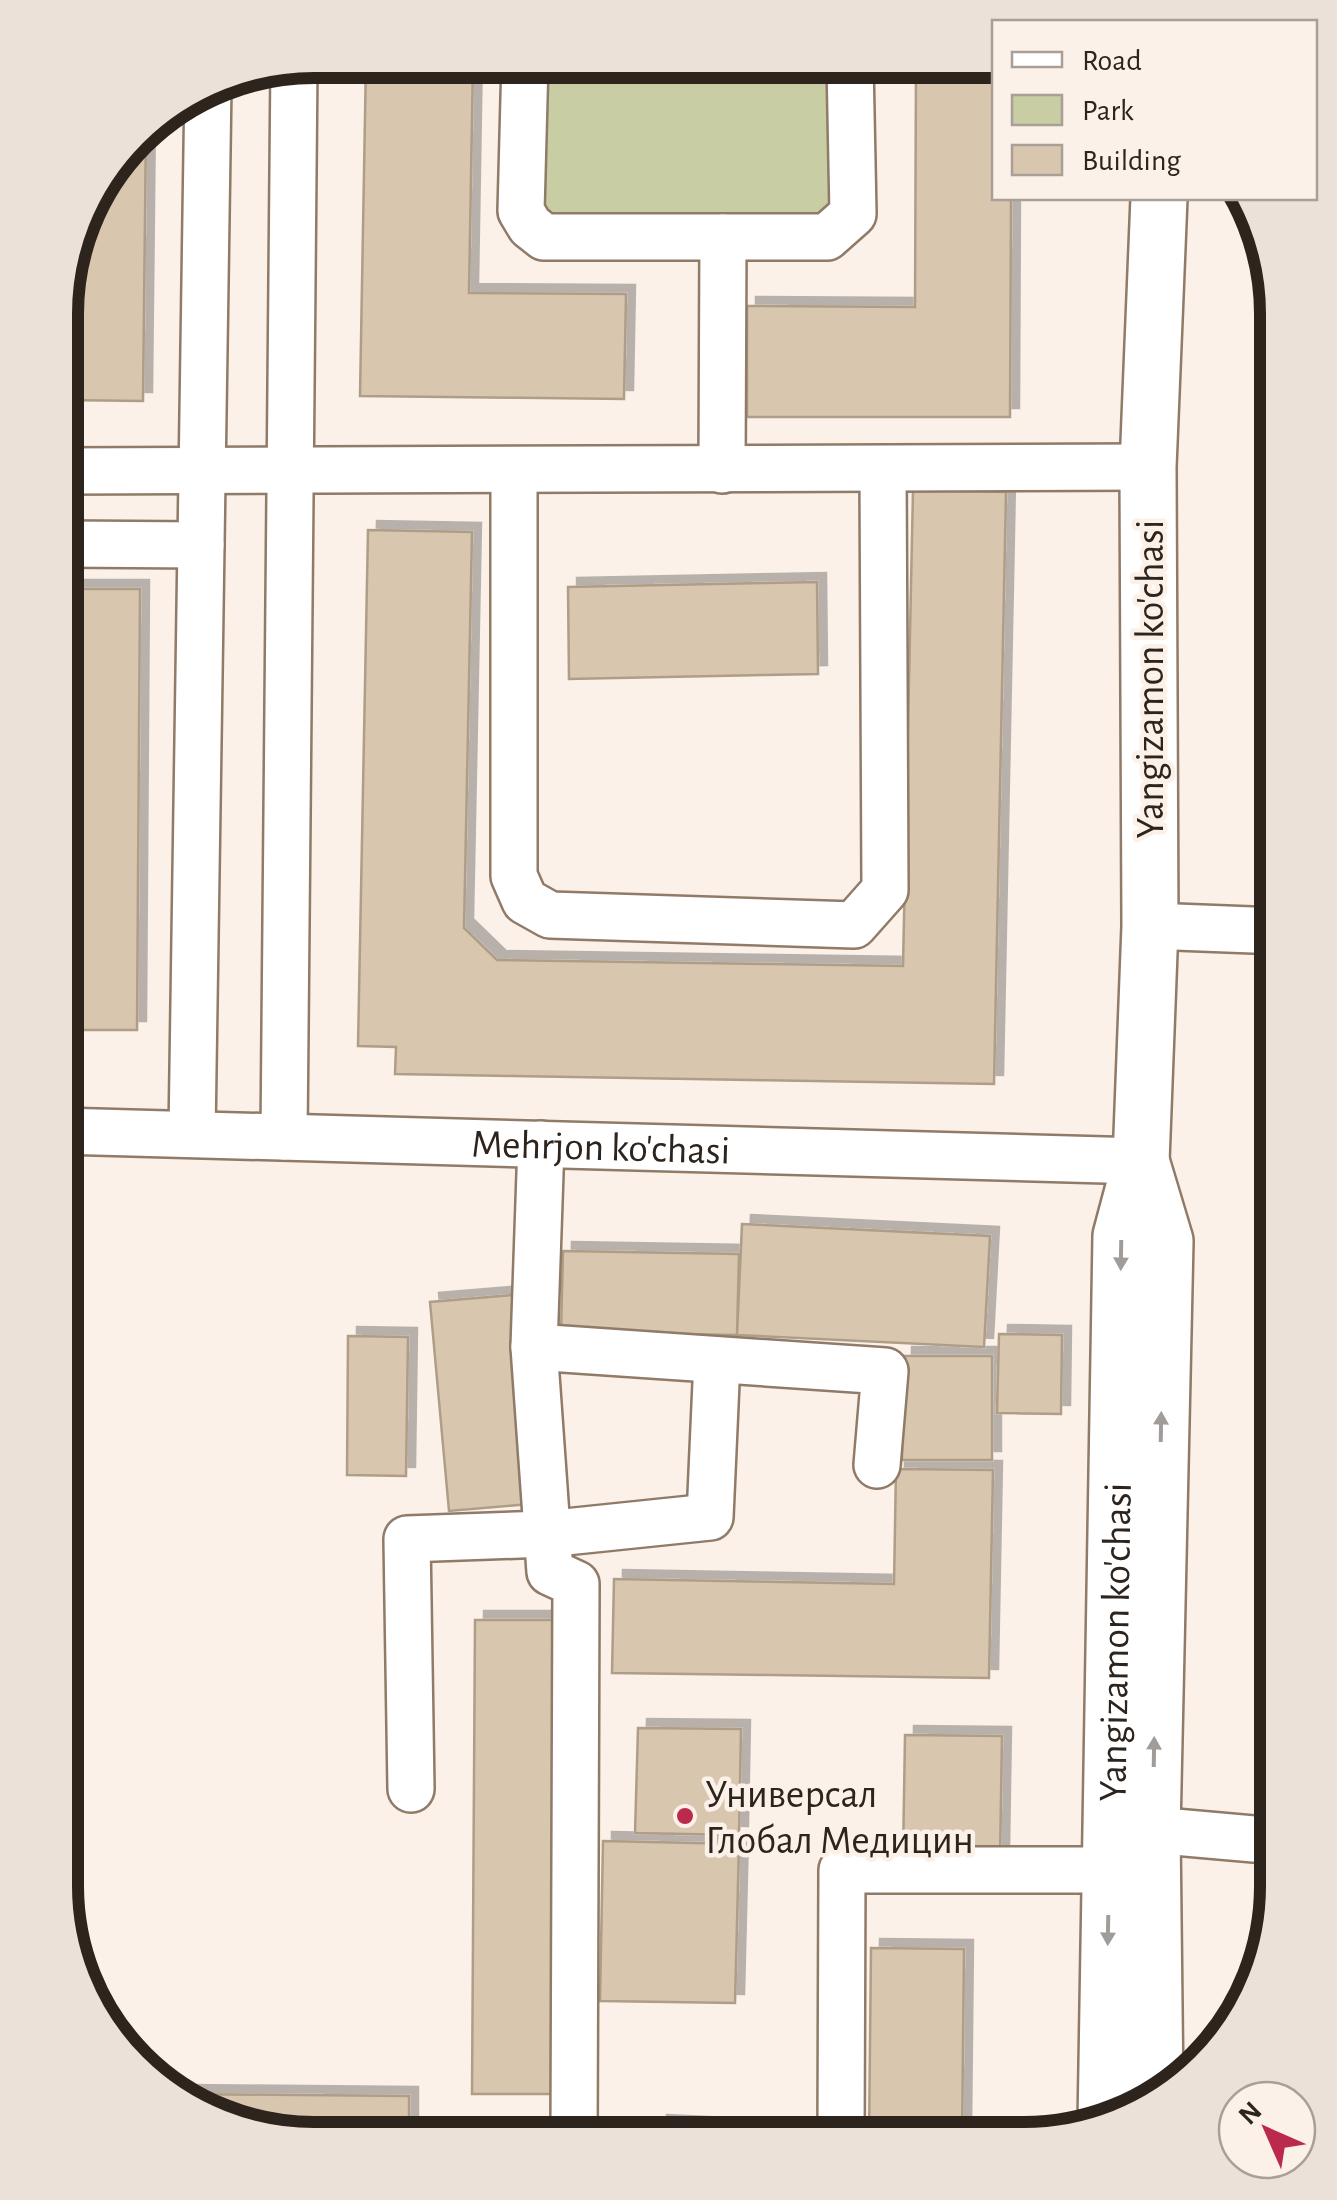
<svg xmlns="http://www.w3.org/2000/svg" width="1337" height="2200" font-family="'Alegreya Sans',sans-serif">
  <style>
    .green { fill: #c8cda3 }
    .building { fill: #d8c6ae; stroke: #af9e87; stroke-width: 2.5; filter: url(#shadow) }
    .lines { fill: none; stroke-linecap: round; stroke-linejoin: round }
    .minor-casing { stroke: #907a68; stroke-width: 50 }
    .major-casing { stroke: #907a68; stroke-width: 60 }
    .minor { stroke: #fff; stroke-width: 45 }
    .major { stroke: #fff; stroke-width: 55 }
    .oneway { fill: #a09c99 }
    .poi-dot { fill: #bb2a4d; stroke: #fbf1e9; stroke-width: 4 }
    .labels { text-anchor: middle; stroke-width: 9; stroke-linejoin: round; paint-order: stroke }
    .street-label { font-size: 40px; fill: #2d241d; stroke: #fbf1e9 }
    .poi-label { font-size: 40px; fill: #2d241d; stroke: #fbf1e9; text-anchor: start }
    .rim { fill: none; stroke: #2d241d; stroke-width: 12 }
  </style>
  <defs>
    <filter id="shadow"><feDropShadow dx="9" dy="-9" stdDeviation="0" flood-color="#0004"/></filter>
  </defs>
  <rect width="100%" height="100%" fill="#fbf1e9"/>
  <path class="green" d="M545 61 829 63 828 215 545 214Z"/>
  <path class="building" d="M366 60 473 61 469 293 626 294 624 399 360 396Z
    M916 64H994V198H1011L1010 417H747V306L915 307Z
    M146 123 143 401 62 400V281L86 201Z
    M913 490 1006 492 994 1084 395 1074 396 1047 358 1046 368 530 472 532 464 928 497 960 903 966Z
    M817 582 818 674 569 679 568 587Z
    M62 589H140L137 1030H61Z
    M742 1224 990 1236 984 1347 737 1335Z
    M563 1251 739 1254 737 1335 561 1332Z
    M512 1295 530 1504 449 1511 430 1302Z
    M999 1334 1062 1335 1061 1414 997 1413Z
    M348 1336 408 1337 406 1476 347 1475Z
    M903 1356H992V1460H902Z
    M896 1469 993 1470 989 1678 612 1673 614 1579 894 1584Z
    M475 1620H556L553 2094H472Z
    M638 1728 741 1729 739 1835 635 1833Z
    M905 1735 1002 1736 1000 1858 903 1857Z
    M603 1841 739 1844 735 2003 600 2001Z
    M871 1948 964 1949 962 2140H869Z
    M175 2094 409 2096V2138H280Z
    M658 2124 739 2128 738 2139H657Z"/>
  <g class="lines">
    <g class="minor-casing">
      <g id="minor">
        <path d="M525 61 521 211 530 226 544 237H827L853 214 850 63"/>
        <path d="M722 470 723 237"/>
        <path d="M62 471 1148 467"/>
        <path d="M514 471V876L525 901 550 915 854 925 885 890 883 469"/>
        <path d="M62 544 201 545"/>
        <path d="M1150 926 1277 931"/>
        <path id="s1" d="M61 1131 1141 1161"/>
        <path d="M192 1134 208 85"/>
        <path d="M284 1137 294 64"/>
        <path d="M541 1144 534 1347 885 1371 877 1465"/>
        <path d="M534 1347 550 1572 576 1584 574 2139"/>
        <path d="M411 1789 407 1539 546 1534 710 1517 717 1360"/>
        <path d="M1152 1830 1276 1841"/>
        <path d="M841 2139 842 1870H1109"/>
      </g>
    </g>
    <g class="major-casing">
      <g id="major">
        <path d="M1141 1161 1165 1241 1152 1830 1155 2094"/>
        <path id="s2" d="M1106 2124 1121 1236 1141 1161 1150 926 1148 467 1159 198"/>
      </g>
    </g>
    <use href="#minor" class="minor"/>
    <use href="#major" class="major"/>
  </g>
  <defs><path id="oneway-solid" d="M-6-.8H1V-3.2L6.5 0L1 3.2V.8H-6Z" transform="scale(2.5)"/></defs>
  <g class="oneway">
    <use href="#oneway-solid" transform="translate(1121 1255) rotate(91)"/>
    <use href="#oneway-solid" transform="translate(1161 1427) rotate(-89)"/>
    <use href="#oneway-solid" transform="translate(1154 1752) rotate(-89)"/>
    <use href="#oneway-solid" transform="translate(1108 1930) rotate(91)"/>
  </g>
  <circle class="poi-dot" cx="685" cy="1816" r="10"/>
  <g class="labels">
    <g class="street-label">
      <text transform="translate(1149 679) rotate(-90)" y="14">Yangizamon ko'chasi</text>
      <text dy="14" stroke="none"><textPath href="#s1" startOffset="540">Mehrjon ko'chasi</textPath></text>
      <text dy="14" stroke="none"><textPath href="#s2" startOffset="482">Yangizamon ko'chasi</textPath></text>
    </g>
    <g class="poi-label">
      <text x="705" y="1807">Универсал<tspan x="705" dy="46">Глобал Медицин</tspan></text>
    </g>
  </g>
  <path d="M0 0H1337V2200H0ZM314 78H1024A236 236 0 0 1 1260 314V1886A236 236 0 0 1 1024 2122H314A236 236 0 0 1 78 1886V314A236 236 0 0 1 314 78Z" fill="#ebe1d9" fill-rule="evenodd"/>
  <path class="rim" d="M314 78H1024A236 236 0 0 1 1260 314V1886A236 236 0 0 1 1024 2122H314A236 236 0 0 1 78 1886V314A236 236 0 0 1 314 78Z"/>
  <rect x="992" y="20" width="325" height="180" fill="#fbf1e9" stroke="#a99f97" stroke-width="2.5"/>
  <rect x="1012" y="52" width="50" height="15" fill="#ffffff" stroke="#a99f97" stroke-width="2.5"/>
  <text x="1082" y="70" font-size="30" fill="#2d241d">Road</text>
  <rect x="1012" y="95" width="50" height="30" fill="#c8cda3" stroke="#a99f97" stroke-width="2.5"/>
  <text x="1082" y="120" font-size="30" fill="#2d241d">Park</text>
  <rect x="1012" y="145" width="50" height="30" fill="#d8c6ae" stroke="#a99f97" stroke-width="2.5"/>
  <text x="1082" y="170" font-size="30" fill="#2d241d">Building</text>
  <g transform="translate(1267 2130) rotate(315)"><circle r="48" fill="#fbf1e9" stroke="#a99f97" stroke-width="2.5"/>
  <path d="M0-8L18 38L0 25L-18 38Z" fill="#bb2a4d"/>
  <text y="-15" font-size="28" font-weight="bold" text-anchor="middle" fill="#2d241d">N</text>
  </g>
</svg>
